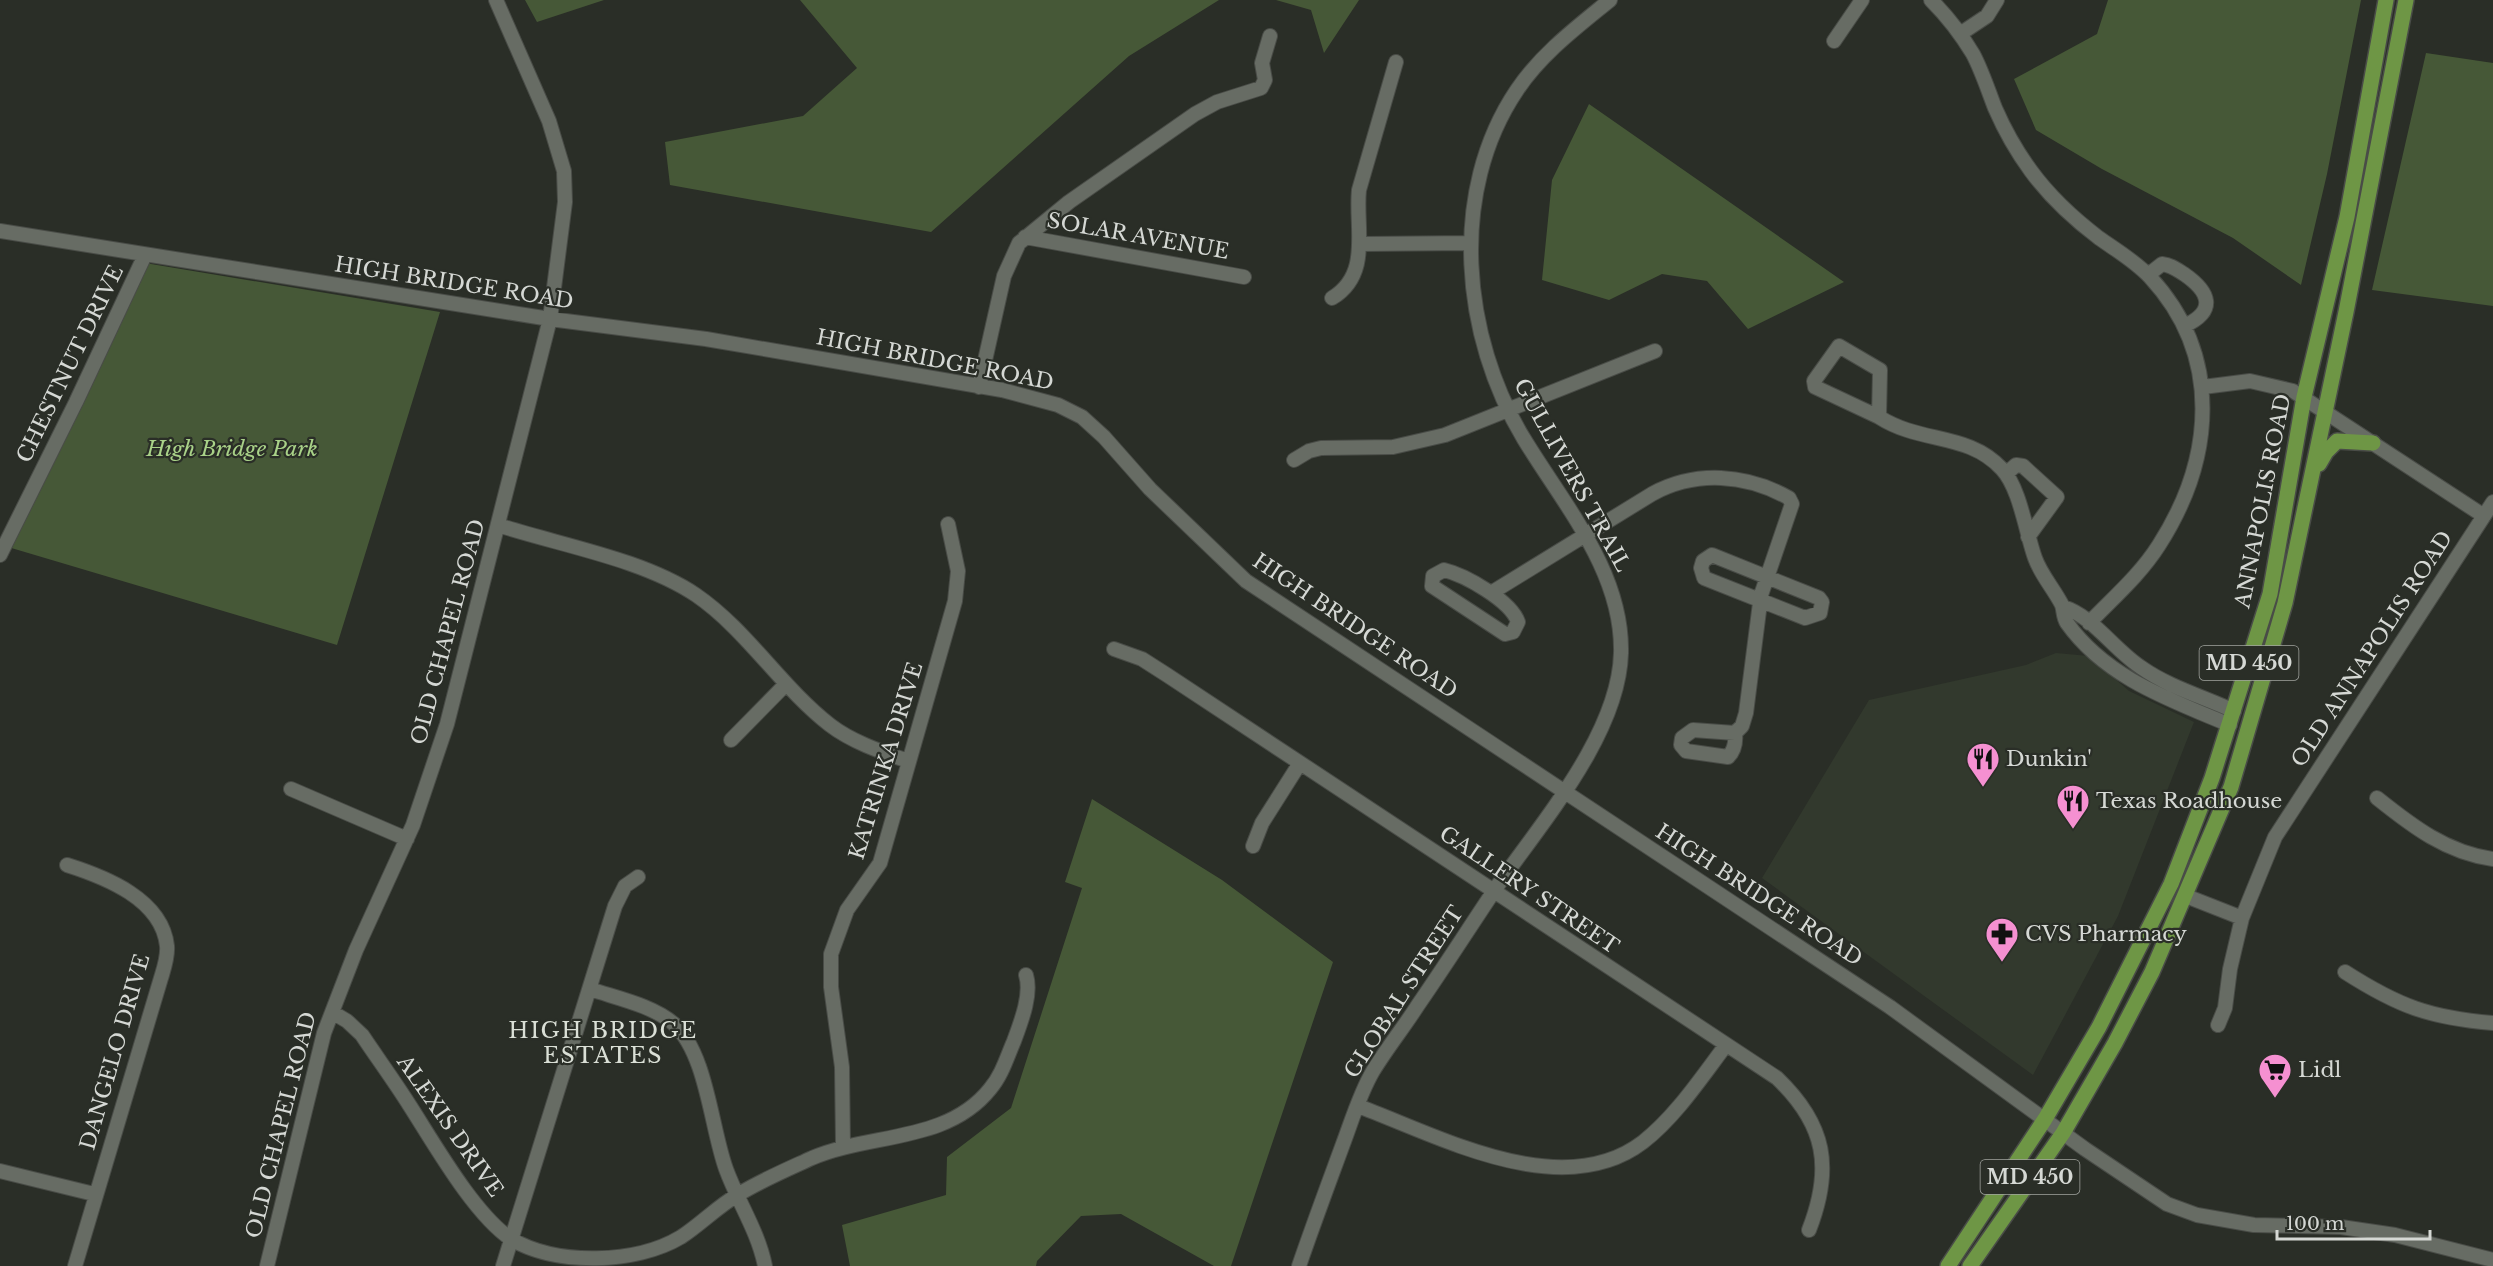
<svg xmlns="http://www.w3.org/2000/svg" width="2493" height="1266" font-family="'Libre Baskerville',serif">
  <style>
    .built { fill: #32392d }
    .green { fill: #465837 }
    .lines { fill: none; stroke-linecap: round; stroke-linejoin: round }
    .minor-casing { stroke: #494c47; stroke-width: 16 }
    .major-casing { stroke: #494c47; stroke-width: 18 }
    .minor { stroke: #676c64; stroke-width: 14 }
    .major { stroke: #6e9645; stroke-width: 15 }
    .labels { text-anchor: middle; stroke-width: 4.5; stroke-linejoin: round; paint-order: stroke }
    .shield { fill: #2a2e27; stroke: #a2a5a0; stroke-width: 1.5 }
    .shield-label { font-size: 20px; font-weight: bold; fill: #d5d8d4 }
    .street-label { font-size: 21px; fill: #d5d8d4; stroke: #2a2e27 }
    .park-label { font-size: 21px; font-style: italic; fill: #a9d288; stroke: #2a2e27 }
    .poi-label { font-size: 21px; fill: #d5d8d4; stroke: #2a2e27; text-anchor: start }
    .neighbourhood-label { font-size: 22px; letter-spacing: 1.5px; fill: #dadfd6; stroke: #2a2e27 }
  </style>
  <rect width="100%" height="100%" fill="#2a2e27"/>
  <path class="built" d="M2056 653 2089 656 2129 691 2194 722 2118 916 2033 1075 1762 878 1869 700 2026 665Z"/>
  <path class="green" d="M525 0H604L537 22Z
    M800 0H1219L1129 56 931 232 670 185 665 142 803 116 857 68Z
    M1276 0H1359L1324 53 1311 10Z
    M2108 0H2361L2327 174 2301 285 2233 238 2102 169 2036 130 2014 79 2097 34Z
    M2426 53 2493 63V306L2372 290Z
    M1589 104 1844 282 1748 329 1707 281 1662 274 1609 300 1542 280 1552 180Z
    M145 263 440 312 337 645 8 547Z
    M1092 799 1222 880 1333 962 1231 1266H1214L1121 1214 1081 1216 1037 1261 1036 1266H850L842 1225 946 1195 947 1157 1011 1108 1082 888 1065 882Z"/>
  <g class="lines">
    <g class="minor-casing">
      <path id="minor" d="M1931 0C1947 16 1961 34 1973 54 1982 71 1988 90 1995 108 2005 131 2017 152 2031 171 2050 197 2074 219 2099 238 2116 250 2135 261 2150 277 2223 356 2214 459 2159 545 2140 575 2113 598 2089 623
        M1960 34 1987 16 1997 0
        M1834 41 1862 0
        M0 231 550 319 706 339 1002 390 1058 405 1082 417 1104 437 1150 489 1246 581 1890 1007 2085 1149 2167 1204 2197 1215 2254 1225 2341 1227 2395 1235 2493 1260
        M1025 237 1244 277
        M1361 244 1471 243
        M2148 275 2162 264C2171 265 2176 269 2184 274 2210 292 2217 311 2184 326
        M1332 298C1372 274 1355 227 1359 190L1396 62
        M1839 346 1880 370 1879 417 1815 387 1814 381Z
        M979 387 1004 276 1019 243 1069 202 1195 114 1217 102 1261 88 1265 80 1262 63 1270 36
        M2203 387 2250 381 2293 391 2484 516
        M1879 417C1921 444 1968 432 2002 469 2020 488 2026 533 2035 558 2041 575 2054 589 2062 605 2064 611 2063 617 2067 623 2106 678 2171 700 2230 725
        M1294 460 1309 451 1321 448 1393 447 1445 435 1655 351
        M2006 474 2016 465 2023 466 2057 497 2028 537
        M498 525C559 545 643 559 696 595 747 630 781 687 830 725 852 742 882 752 908 761
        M0 555 76 402 145 255
        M1712 555 1819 598 1822 602 1820 613 1805 618 1704 578 1701 568 1703 561Z
        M1444 570C1465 575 1511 601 1518 622L1513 632 1505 634 1432 586 1433 576Z
        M1491 593 1652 494C1696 470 1746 474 1789 498L1792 504 1761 595 1746 713 1742 726 1735 733
        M2063 607C2093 616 2115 651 2142 668 2169 687 2204 697 2234 711
        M1114 649 1142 659 1167 675 1777 1078C1826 1125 1833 1168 1809 1230
        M1693 730 1735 733C1736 742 1735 750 1728 757L1686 751 1681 745 1682 738Z
        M731 740 786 684
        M291 789 407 839
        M2377 798C2412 826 2447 853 2493 859
        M1253 846 1262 823 1300 763
        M67 865C105 877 162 899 167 946 168 957 164 968 161 978L75 1266
        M2186 896 2242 918
        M2345 972C2398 1006 2430 1018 2493 1023
        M590 989C616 998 652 1005 674 1024 707 1054 711 1128 726 1169 738 1202 758 1231 765 1266
        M332 1012 347 1021 362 1035C378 1059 395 1082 410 1106 435 1145 474 1214 511 1239 557 1266 636 1264 681 1237 701 1224 718 1206 739 1194 762 1180 788 1169 812 1158 870 1133 947 1143 990 1089 1002 1075 1007 1057 1014 1041 1021 1022 1032 994 1026 975
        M2218 1025 2225 1008 2230 969 2242 918 2275 837 2493 502
        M1358 1106C1439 1136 1562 1204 1643 1142 1676 1116 1701 1078 1726 1045
        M843 1146 842 1067 831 987V954L847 910 880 863 955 601 958 571 948 524
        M0 1171 94 1194
        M267 1266 324 1033 356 950 413 825 447 724 550 319 565 202 564 171 549 121 496 0
        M503 1266 615 906 625 886 638 877
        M1299 1266C1313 1225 1328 1185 1343 1144 1352 1120 1360 1093 1373 1071 1387 1048 1404 1027 1418 1005 1445 966 1471 925 1498 885 1543 821 1619 733 1621 653 1623 572 1564 505 1524 439 1462 337 1448 192 1517 90 1541 54 1577 27 1610 0"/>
    </g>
    <g class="major-casing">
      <path id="major" d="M2319 464 2326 452 2337 441 2373 443
        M1948 1266 2045 1119 2099 1027 2171 884 2212 778 2270 594 2304 397 2347 217 2386 0
        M1970 1266 2063 1133 2115 1043 2152 972 2231 787 2285 603 2346 312 2406 0"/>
    </g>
    <use href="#minor" class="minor"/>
    <use href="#major" class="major"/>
  </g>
  <defs>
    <g id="restaurant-pin" transform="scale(1.725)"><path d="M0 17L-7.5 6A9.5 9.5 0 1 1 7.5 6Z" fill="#f590d1" stroke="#2a2e27"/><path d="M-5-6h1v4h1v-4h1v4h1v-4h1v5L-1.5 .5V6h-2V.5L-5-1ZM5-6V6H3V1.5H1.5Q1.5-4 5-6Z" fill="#111"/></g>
    <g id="pharmacy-pin" transform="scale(1.725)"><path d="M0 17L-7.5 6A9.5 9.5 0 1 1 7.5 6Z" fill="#f590d1" stroke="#2a2e27"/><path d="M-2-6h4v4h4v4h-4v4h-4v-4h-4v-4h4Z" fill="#111"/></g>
    <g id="supermarket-pin" transform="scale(1.725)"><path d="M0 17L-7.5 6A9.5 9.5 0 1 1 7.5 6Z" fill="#f590d1" stroke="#2a2e27"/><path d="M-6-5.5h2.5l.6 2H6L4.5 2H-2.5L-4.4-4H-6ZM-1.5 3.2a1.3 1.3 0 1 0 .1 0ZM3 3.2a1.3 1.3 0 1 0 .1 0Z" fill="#111"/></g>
  </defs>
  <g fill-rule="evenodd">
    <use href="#restaurant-pin" x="1983" y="759"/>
    <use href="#restaurant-pin" x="2073" y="801"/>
    <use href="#pharmacy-pin" x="2002" y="934"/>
    <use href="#supermarket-pin" x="2275" y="1070"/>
  </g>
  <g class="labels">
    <g class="shield">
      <rect x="2199.5" y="646" width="99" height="34" rx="4.5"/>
      <rect x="1980.5" y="1160" width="99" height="34" rx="4.5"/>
    </g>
    <g class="shield-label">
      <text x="2249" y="670">MD 450</text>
      <text x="2030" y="1184">MD 450</text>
    </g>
    <g class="street-label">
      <text transform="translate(1138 236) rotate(10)" y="7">SOLAR AVENUE</text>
      <text transform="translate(454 283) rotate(9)" y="7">HIGH BRIDGE ROAD</text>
      <text transform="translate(935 360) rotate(11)" y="7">HIGH BRIDGE ROAD</text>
      <text transform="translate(70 364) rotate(-64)" y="7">CHESTNUT DRIVE</text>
      <text transform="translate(1572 475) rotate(61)" y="7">GULLIVERS TRAIL</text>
      <text transform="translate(2263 501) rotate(-79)" y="7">ANNAPOLIS ROAD</text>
      <text transform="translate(1355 626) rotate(34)" y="7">HIGH BRIDGE ROAD</text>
      <text transform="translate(448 632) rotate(-75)" y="7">OLD CHAPEL ROAD</text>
      <text transform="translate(2372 649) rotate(-57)" y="7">OLD ANNAPOLIS ROAD</text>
      <text transform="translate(886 761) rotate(-73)" y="7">KATRINKA DRIVE</text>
      <text transform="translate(1529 890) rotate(34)" y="7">GALLERY STREET</text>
      <text transform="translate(1759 895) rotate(33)" y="7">HIGH BRIDGE ROAD</text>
      <text transform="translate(1404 992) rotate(-57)" y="7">GLOBAL STREET</text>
      <text transform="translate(115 1052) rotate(-74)" y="7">DANGELO DRIVE</text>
      <text transform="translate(281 1125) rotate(-76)" y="7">OLD CHAPEL ROAD</text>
      <text transform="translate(450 1126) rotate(55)" y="7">ALEXIS DRIVE</text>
    </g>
    <g class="park-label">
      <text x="232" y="456">High Bridge Park</text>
    </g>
    <g class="poi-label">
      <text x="2006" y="766">Dunkin'</text>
      <text x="2096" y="808">Texas Roadhouse</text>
      <text x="2025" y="941">CVS Pharmacy</text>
      <text x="2298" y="1077">Lidl</text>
    </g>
    <g class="neighbourhood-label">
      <text x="603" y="1038">HIGH BRIDGE<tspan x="603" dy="25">ESTATES</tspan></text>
    </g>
  </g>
  <path d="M2277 1230v9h153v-9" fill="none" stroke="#d5d8d4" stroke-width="3"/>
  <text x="2286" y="1230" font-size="18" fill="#d5d8d4" stroke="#2a2e27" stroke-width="4.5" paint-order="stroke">100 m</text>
</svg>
